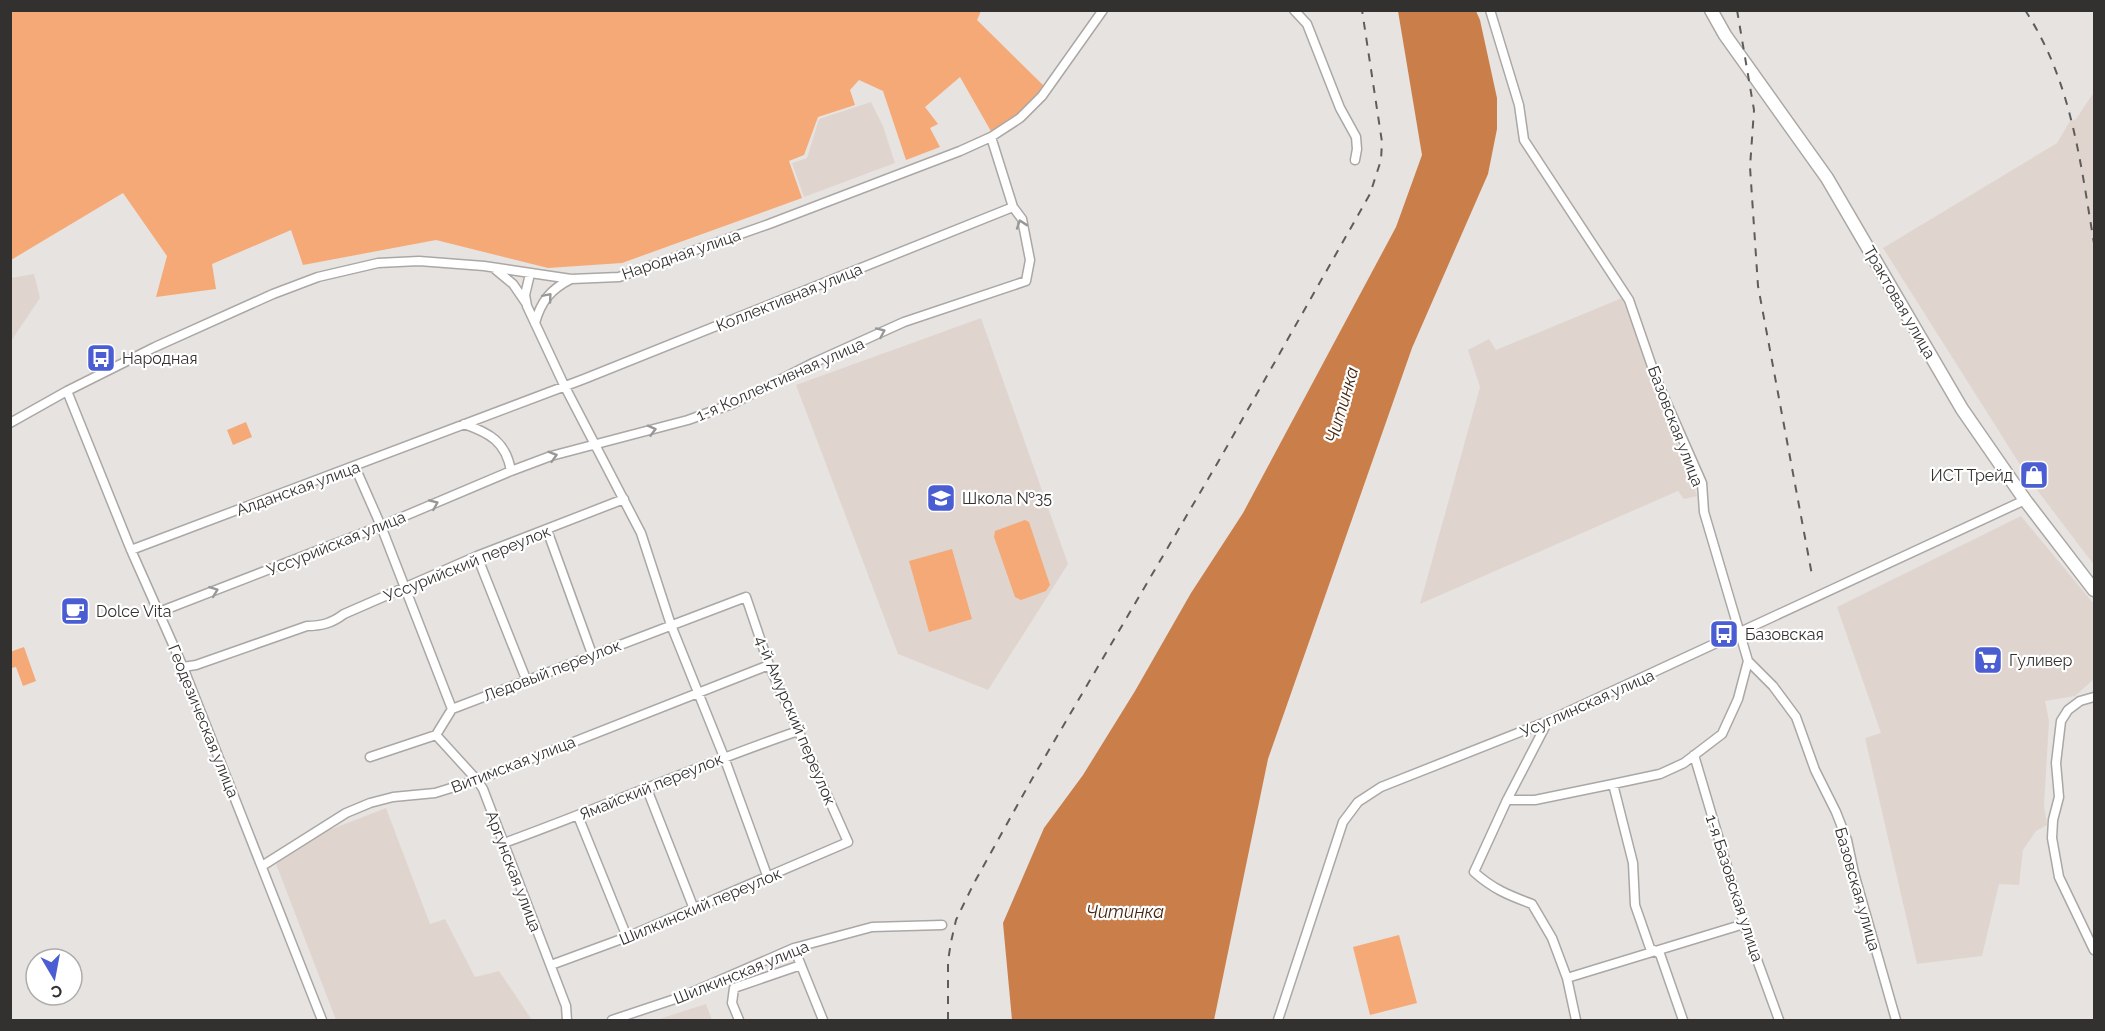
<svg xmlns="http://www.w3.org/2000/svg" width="2105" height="1031" font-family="Raleway,sans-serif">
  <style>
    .built { fill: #e0d5ce }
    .green { fill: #f5a977 }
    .water { fill: #ca7f4a }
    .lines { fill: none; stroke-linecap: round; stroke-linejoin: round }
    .street-casing { stroke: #aba7a5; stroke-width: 11 }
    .secondary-casing { stroke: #aba7a5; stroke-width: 15 }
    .street { stroke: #fff; stroke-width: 8 }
    .secondary { stroke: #fff; stroke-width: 12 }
    .rail { stroke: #5f5d5b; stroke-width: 2; stroke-dasharray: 8 8; stroke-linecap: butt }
    .oneway { stroke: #999898 }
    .labels { text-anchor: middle; stroke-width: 4.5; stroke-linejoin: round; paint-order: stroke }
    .street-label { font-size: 16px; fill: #333130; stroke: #fff }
    .poi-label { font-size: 16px; fill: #333130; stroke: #fff; text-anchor: start }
    .water-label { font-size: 18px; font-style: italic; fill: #452610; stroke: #fff }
  </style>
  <rect width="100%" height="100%" fill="#e7e3e0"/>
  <path class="built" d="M2094 92V565L2031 482 1883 248 2057 143 2070 121 2076 119Z
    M871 102 883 126 895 163 804 197 792 163 807 158 819 119Z
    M34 274 40 298 11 341V278Z
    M1622 298 1697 496 1684 499 1678 491 1420 604 1480 387 1468 350 1489 339 1496 350Z
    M981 318 1068 564 988 690 898 654 796 385Z
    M2021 516 2094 604V679L2075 696 2045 701 2049 721 2044 806 2047 825 2036 831 2023 850 2019 885 1999 884 1982 956 1917 964 1865 738 1881 733 1837 607Z
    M386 808 430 924 445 919 475 977 499 971 532 1020H336L276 864 327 831Z
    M706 1004 712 1020H656L687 1010Z"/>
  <path class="green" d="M11 11H981L977 20 1044 86 1017 118 992 133 960 77 925 107 938 124 930 128 940 147 906 160 883 91 859 80 850 90 855 105 818 117 804 155 789 161 802 198 622 263 548 268 436 240 303 265 291 230 212 264 216 289 156 297 167 256 123 193 11 260Z
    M246 422 252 437 233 445 227 430Z
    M1025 520 1029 522 1050 585 1046 591 1021 600 1015 597 994 537 995 531Z
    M952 549 972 619 929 632 909 561Z
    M24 647 36 681 23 686 16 667 11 668 10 652Z
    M1399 935 1417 1003 1370 1015 1353 947Z"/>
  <path class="water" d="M1398 11H1476L1480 20 1497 98V129L1488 174 1412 348 1268 759 1214 1020H1012L1003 923 1044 828 1083 775 1135 691 1191 593 1243 513 1396 227 1422 155Z"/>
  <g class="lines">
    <g class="street-casing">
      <path id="street" d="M1294 10 1307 24 1340 108 1356 137 1357 149 1355 160
        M1490 10 1519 105 1524 140 1629 300 1657 381 1702 483 1704 512 1748 661 1773 686 1796 717 1815 770 1836 812 1847 840 1854 873 1896 1020
        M496 270 513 284 526 303
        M530 274 525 295 527 306 564 385 641 533 671 625 724 757 768 878
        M535 323C541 301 551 289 571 279
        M67 391 131 550 183 667 322 1020
        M10 423 67 391 155 347 273 294 318 277 378 263 419 261 484 266 571 279 619 277 769 224 960 151 991 137 1020 118 1042 96 1103 10
        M464 424C490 433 506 442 511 471
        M355 467 381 526 452 709
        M547 530 592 654
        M131 550 584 379 1013 207
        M477 556 526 679
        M159 612 381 526 511 471 551 456 688 420 732 404 813 363 904 322 1026 281 1030 260 1022 219 1013 207 991 137
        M183 667 196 665 307 626C322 626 332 623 344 614L477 556 624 499
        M2094 697 2080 701 2068 710 2061 721 2056 763 2059 797 2053 820 2052 838 2059 877 2094 950
        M1548 721 1507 800 1474 872C1493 889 1508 895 1532 904L1552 938 1567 978 1576 1020
        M436 735 477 780 483 789 566 1006 567 1020
        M1694 755 1744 924 1779 1020
        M370 757 436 735 452 709 746 597 769 665 848 842 627 937 551 965
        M1613 784 1633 863 1635 905 1650 948 1660 954 1683 1020
        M647 789 694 909
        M1507 800H1535L1613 784 1660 774 1684 763 1722 734 1738 699 1748 661
        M578 816 627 937
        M504 843C603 807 699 765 798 731
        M262 866 346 813 370 803 393 797 435 793 477 780 769 665
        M794 948 823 1020
        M1567 978 1744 924
        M612 1020 681 997 794 948 872 927 942 925
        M739 1020 732 1003 734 988 801 965
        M1278 1020 1343 822 1358 802 1381 787 1548 721 2025 500"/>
    </g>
    <g class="secondary-casing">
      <path id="secondary" d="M1711 10 1725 35 1827 178 1962 409 2025 500 2094 590"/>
    </g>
    <use href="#street" class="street"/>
    <use href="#secondary" class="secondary"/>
    <path class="rail" d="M1737 10 1754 110 1750 167 1758 286 1812 575
      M2025 10C2072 82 2080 161 2094 243
      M948 1020V961L951 942 956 920 974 883 1032 779 1221 457 1370 194 1381 160 1382 142 1362 10"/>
  </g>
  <defs><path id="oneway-chevron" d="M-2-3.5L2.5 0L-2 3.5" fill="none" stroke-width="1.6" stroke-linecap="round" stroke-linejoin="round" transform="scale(1.5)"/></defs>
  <g class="oneway">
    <use href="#oneway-chevron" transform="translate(1021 224) rotate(-109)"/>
    <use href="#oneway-chevron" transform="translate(548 297) rotate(-50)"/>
    <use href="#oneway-chevron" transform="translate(881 332) rotate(-24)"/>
    <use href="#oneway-chevron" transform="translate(652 430) rotate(-15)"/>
    <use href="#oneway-chevron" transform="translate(553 456) rotate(-16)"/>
    <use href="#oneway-chevron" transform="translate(434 504) rotate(-23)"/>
    <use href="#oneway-chevron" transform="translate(214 591) rotate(-21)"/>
  </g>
  <defs>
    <g id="bus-square" transform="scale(1.5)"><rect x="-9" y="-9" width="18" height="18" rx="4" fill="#4a5dd2" stroke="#fff"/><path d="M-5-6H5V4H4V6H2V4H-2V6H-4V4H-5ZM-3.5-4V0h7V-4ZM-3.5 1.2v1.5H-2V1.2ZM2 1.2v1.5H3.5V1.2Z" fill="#fff"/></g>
    <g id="shop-square" transform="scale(1.5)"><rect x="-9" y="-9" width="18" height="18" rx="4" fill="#4a5dd2" stroke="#fff"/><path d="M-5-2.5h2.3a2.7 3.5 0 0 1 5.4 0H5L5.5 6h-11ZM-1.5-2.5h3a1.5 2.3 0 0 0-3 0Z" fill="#fff"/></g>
    <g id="school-square" transform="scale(1.5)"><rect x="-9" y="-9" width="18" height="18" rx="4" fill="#4a5dd2" stroke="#fff"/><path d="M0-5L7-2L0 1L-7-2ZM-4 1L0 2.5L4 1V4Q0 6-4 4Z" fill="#fff"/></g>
    <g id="cafe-square" transform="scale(1.5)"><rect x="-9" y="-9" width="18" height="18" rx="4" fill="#4a5dd2" stroke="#fff"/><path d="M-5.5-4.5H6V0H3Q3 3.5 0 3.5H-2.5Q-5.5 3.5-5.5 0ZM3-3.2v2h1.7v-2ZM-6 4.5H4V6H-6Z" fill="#fff"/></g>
    <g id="supermarket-square" transform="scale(1.5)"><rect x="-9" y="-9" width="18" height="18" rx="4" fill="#4a5dd2" stroke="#fff"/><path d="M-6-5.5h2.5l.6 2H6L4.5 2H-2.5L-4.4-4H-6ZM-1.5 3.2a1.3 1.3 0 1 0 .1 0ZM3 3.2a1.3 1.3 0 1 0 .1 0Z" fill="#fff"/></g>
  </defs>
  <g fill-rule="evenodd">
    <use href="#bus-square" x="101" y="358"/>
    <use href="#shop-square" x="2034" y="475"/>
    <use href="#school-square" x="941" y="498"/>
    <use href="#cafe-square" x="75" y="611"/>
    <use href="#bus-square" x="1724" y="634"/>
    <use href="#supermarket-square" x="1988" y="660"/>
  </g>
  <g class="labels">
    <g class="street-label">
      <text transform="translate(681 254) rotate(-19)" y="6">Народная улица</text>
      <text transform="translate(789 297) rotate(-22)" y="6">Коллективная улица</text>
      <text transform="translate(1900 302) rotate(60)" y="6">Трактовая улица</text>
      <text transform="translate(780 379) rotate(-24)" y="6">1-я Коллективная улица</text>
      <text transform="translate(1676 426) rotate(69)" y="6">Базовская улица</text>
      <text transform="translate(298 488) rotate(-20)" y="6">Алданская улица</text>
      <text transform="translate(336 543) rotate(-22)" y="6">Уссурийская улица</text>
      <text transform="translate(467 563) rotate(-22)" y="6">Уссурийский переулок</text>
      <text transform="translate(552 670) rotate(-21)" y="6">Ледовый переулок</text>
      <text transform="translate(1587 703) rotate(-24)" y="6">Усуглинская улица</text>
      <text transform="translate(796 720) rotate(67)" y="6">4-й Амурский переулок</text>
      <text transform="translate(204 721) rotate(68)" y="6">Геодезическая улица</text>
      <text transform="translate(513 764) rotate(-21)" y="6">Витимская улица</text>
      <text transform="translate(651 786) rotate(-22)" y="6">Ямайский переулок</text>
      <text transform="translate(514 871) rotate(69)" y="6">Аргунская улица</text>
      <text transform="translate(1735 888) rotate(72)" y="6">1-я Базовская улица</text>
      <text transform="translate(1858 889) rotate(74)" y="6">Базовская улица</text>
      <text transform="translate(700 906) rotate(-23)" y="6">Шилкинский переулок</text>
      <text transform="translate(741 972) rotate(-22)" y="6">Шилкинская улица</text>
    </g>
    <g class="poi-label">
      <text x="122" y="364">Народная</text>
      <text x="2013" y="481" text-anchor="end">ИСТ Трейд</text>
      <text x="962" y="504">Школа №35</text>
      <text x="96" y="617">Dolce Vita</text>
      <text x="1745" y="640">Базовская</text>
      <text x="2009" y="666">Гуливер</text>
    </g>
    <g class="water-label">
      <text transform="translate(1342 405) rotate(-74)" y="6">Читинка</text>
      <text x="1125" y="918">Читинка</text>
    </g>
  </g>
  <rect width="2105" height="1031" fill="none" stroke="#333130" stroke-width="24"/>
  <g transform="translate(54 977) rotate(170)"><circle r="28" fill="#ffffff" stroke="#adadac" stroke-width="1.5"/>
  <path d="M0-4.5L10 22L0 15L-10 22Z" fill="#4a5dd2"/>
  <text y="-9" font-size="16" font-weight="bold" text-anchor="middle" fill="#333130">С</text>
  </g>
</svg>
